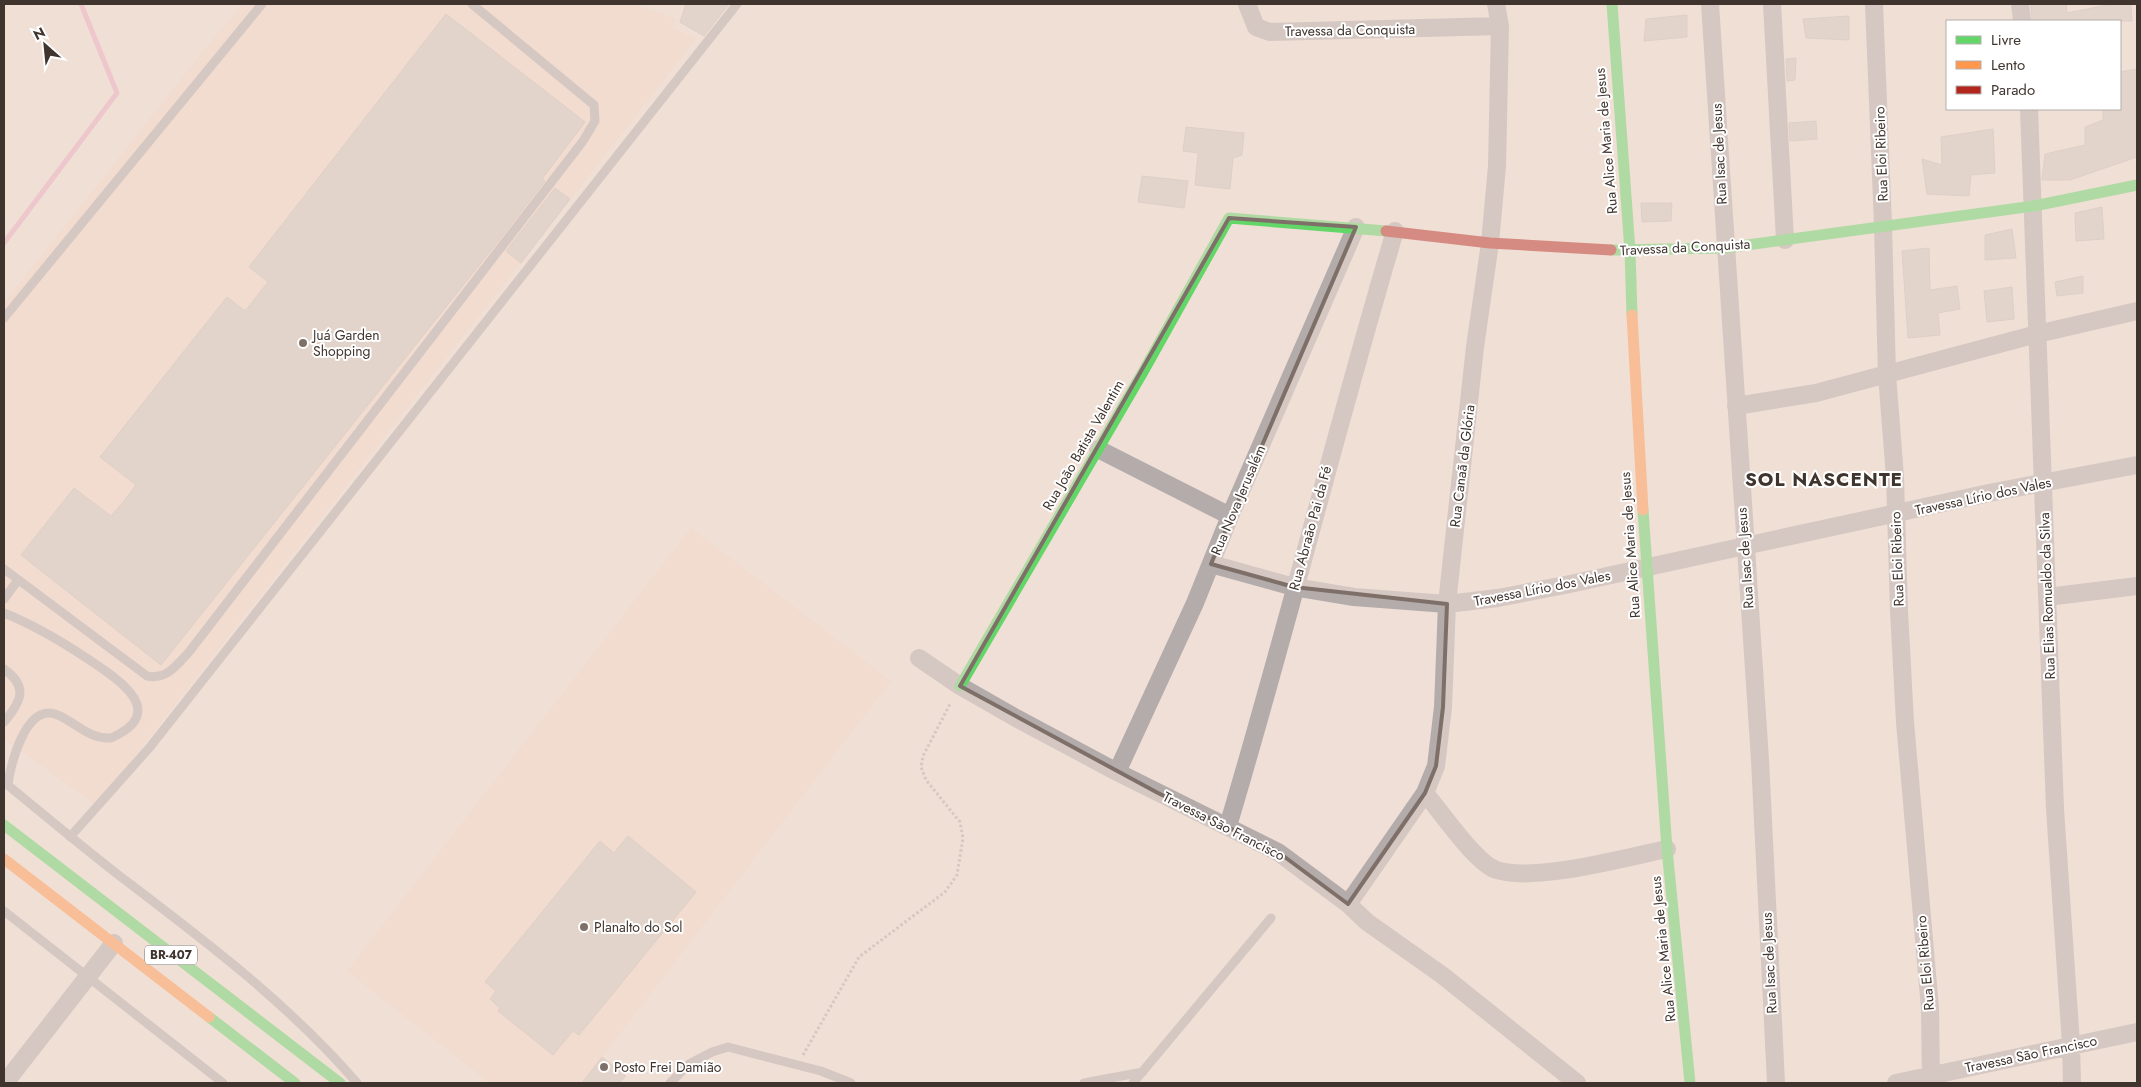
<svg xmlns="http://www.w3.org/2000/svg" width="2141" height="1087" font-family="Jost,sans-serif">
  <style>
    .built { fill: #f4d7c8 }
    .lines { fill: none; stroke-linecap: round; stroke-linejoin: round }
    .stream { stroke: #ebacc2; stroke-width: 5 }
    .building { fill: #d3c8bf; stroke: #c8bdb4 }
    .path { stroke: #b4aca9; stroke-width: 3; stroke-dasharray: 2.5 2.5; stroke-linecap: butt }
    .lane { stroke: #b3acab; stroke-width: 9 }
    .street { stroke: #b3acab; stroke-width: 18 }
    .fast { stroke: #63d668; stroke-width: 11 }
    .slow { stroke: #ff974d; stroke-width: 11 }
    .jam { stroke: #b3261e; stroke-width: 11 }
    .marked { fill: none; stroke: #7e7069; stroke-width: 4; stroke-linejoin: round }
    .poi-dot { fill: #7e7069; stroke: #fff; stroke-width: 2 }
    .labels { text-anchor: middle; stroke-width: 4; stroke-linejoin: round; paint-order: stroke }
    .shield { fill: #fff; stroke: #79716d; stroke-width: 1 }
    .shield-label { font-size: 12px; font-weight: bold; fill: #40342e }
    .street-label { font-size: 14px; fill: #40342e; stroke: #fff }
    .poi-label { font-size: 14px; fill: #40342e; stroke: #fff; text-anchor: start }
    .district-label { font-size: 19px; font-weight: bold; letter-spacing: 1px; fill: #40342e; stroke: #fff }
  </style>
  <rect width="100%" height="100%" fill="#f0dfd6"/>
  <path class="built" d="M244 4H633L676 19 672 28 696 39 96 805 4 739V303L213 39Z
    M691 528 891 681 582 1083H490L347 971Z"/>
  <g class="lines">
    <path class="stream" d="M4 243 117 93 81 4"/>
  </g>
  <path class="building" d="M686 4H729L704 36 680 22Z
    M2031 4H2066L2067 13 2112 4H2131L2132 21H2032Z
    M446 14 585 122 542 179 545 181 496 244 161 665 21 555 74 488 111 516 124 501 136 485 100 457 227 297 245 311 268 282 249 267Z
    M1687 15V37L1644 41 1646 19Z
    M1849 16V40L1806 38 1803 19Z
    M1796 58 1795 80 1787 81 1786 59Z
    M2137 69V157L2070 180H2042L2045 154 2085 145V127L2103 120V109H2120V72Z
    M1816 121 1817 139 1790 141 1789 123Z
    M1186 127 1244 133 1242 155 1233 158 1230 189 1195 185 1198 153 1183 151Z
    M1993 129 1995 173 1971 175 1969 196 1927 194 1922 159 1942 165 1941 137Z
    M1142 176 1188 181 1184 208 1138 202Z
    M555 188 570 199 521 263 506 251Z
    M1641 203H1672L1671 221 1642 222Z
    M2102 207 2104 239 2076 241 2075 213Z
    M2012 229 2016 258 1985 260V235Z
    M1929 248 1930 290 1957 286 1960 309 1938 313 1940 335 1908 338 1902 251Z
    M2083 276V293L2057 296 2055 282Z
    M2012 287 2014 319 1987 322 1984 291Z
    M628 836 696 892 579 1035 573 1031 553 1055 498 1011 500 1008 490 999 496 991 485 982 600 841 614 853Z
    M602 1057 626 1076 619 1083H582Z"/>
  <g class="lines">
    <path class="path" d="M803 1055 859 957 945 892 957 875 963 838 960 822 926 780 921 767 923 756 950 704"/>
    <path class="lane" d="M4 318 262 4
      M4 569 147 676C167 680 177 665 189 652L583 141 595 121 594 105 472 4
      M4 599 18 580
      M4 613C34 625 61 641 88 659 118 679 170 712 111 738 87 739 75 721 55 714 25 705 10 766 8 785
      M4 669C29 687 21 702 4 722
      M4 782C43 814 81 846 121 877 205 941 288 1003 357 1083
      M70 837 150 747 737 4
      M4 911 223 1083
      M670 1083 689 1064 712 1052 728 1047 821 1071 851 1083
      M1084 1083 1143 1072
      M1133 1083 1271 918"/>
    <path class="street" d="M1247 4 1256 27 1270 32 1500 26
      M1710 4 1760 760 1776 1083
      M1772 4 1785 240
      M1874 4 1883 225 1887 375 1895 477 1899 611 1905 722 1930 1008 1931 1083
      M2020 4 2022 21
      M2029 109 2055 809 2071 1044 2072 1083
      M1736 406 1816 393 2037 334 2137 311
      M1098 449 1230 516
      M1211 564 1294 587 1354 597 1447 604 1498 598 1570 584 1989 493 2137 465
      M2047 597 2137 586
      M919 658 960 686 1016 718 1117 772 1278 852 1348 904 1367 922 1442 975 1577 1083
      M1117 772 1195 603 1230 516 1356 227
      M1425 793C1441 812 1473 859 1494 869 1530 884 1627 857 1667 849
      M1228 826C1287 629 1336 429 1395 231
      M1348 904 1425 793 1436 766 1443 707 1447 604 1453 548 1475 347 1490 243 1497 166 1500 26 1496 4
      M5 1083 114 943
      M1896 1083 2137 1032"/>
    <path class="fast" d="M1612 4 1630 251 1632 315
      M1611 250 1725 248 2034 206 2137 185
      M1643 510 1667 849 1690 1083
      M960 686 1143 372 1229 218 1386 231
      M4 825 340 1083
      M209 1017 295 1083"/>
    <path class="slow" d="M1632 315 1643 510
      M4 859 209 1017"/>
    <path class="jam" d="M1386 231 1490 243 1611 250"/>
  </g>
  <path d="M0 0H2141V1087H0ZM1229 218 1356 227 1211 564 1294 587 1447 604 1443 707 1436 766 1425 793 1348 904 1278 852 1158 793 960 686Z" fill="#f0dfd6" fill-opacity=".55" fill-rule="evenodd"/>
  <path class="marked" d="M1229 218 1356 227 1211 564 1294 587 1447 604 1443 707 1436 766 1425 793 1348 904 1278 852 1158 793 960 686Z"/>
  <g class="poi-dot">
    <circle cx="303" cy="343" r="5"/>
    <circle cx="584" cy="927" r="5"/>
    <circle cx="604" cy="1067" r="5"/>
  </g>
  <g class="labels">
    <rect class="shield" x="145" y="945.5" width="52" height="19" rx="4"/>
    <g class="shield-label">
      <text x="171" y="959">BR-407</text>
    </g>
    <g class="street-label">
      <text transform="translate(1350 30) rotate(-1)" y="5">Travessa da Conquista</text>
      <text transform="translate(1606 141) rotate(-95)" y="5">Rua Alice Maria de Jesus</text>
      <text transform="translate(1719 154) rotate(-93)" y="5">Rua Isac de Jesus</text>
      <text transform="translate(1881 154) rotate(-92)" y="5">Rua Eloi Ribeiro</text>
      <text transform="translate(1685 247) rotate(-3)" y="5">Travessa da Conquista</text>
      <text transform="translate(1083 445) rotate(-60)" y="5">Rua João Batista Valentim</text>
      <text transform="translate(1462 466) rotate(-83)" y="5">Rua Canaã da Glória</text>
      <text transform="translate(1983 496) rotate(-12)" y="5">Travessa Lírio dos Vales</text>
      <text transform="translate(1238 500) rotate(-67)" y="5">Rua Nova Jerusalém</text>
      <text transform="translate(1310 528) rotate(-75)" y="5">Rua Abraão Pai da Fé</text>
      <text transform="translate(1630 545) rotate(-94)" y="5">Rua Alice Maria de Jesus</text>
      <text transform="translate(1745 558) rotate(-94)" y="5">Rua Isac de Jesus</text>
      <text transform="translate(1897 559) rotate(-92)" y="5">Rua Eloi Ribeiro</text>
      <text transform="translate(1542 588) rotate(-11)" y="5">Travessa Lírio dos Vales</text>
      <text transform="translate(2047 596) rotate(-92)" y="5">Rua Elias Romualdo da Silva</text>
      <text transform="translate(1224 826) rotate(27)" y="5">Travessa São Francisco</text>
      <text transform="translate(1663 949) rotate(-96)" y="5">Rua Alice Maria de Jesus</text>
      <text transform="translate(1769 963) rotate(-93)" y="5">Rua Isac de Jesus</text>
      <text transform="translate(1925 963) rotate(-95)" y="5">Rua Eloi Ribeiro</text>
      <text transform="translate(2031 1054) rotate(-12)" y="5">Travessa São Francisco</text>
    </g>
    <g class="poi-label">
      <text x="313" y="340">Juá Garden<tspan x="313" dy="16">Shopping</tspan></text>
      <text x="594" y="932">Planalto do Sol</text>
      <text x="614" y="1072">Posto Frei Damião</text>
    </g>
    <g class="district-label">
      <text x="1824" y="486">SOL NASCENTE</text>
    </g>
  </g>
  <rect width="2141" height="1087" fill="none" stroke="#40342e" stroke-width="10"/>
  <rect x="1946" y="20" width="175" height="90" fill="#ffffff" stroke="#b3aeab"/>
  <rect x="1956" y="36" width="25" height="8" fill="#63d668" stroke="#b3aeab"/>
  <text x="1991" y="45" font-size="15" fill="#40342e">Livre</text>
  <rect x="1956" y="61" width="25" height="8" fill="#ff974d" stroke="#b3aeab"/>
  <text x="1991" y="70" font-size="15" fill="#40342e">Lento</text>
  <rect x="1956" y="86" width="25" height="8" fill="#b3261e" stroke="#b3aeab"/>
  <text x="1991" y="95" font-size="15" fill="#40342e">Parado</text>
  <g transform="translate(45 45) rotate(333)" stroke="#ffffff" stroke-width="4" paint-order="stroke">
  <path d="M0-4L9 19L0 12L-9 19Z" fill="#40342e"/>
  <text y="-8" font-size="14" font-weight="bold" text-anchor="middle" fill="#40342e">N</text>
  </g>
</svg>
